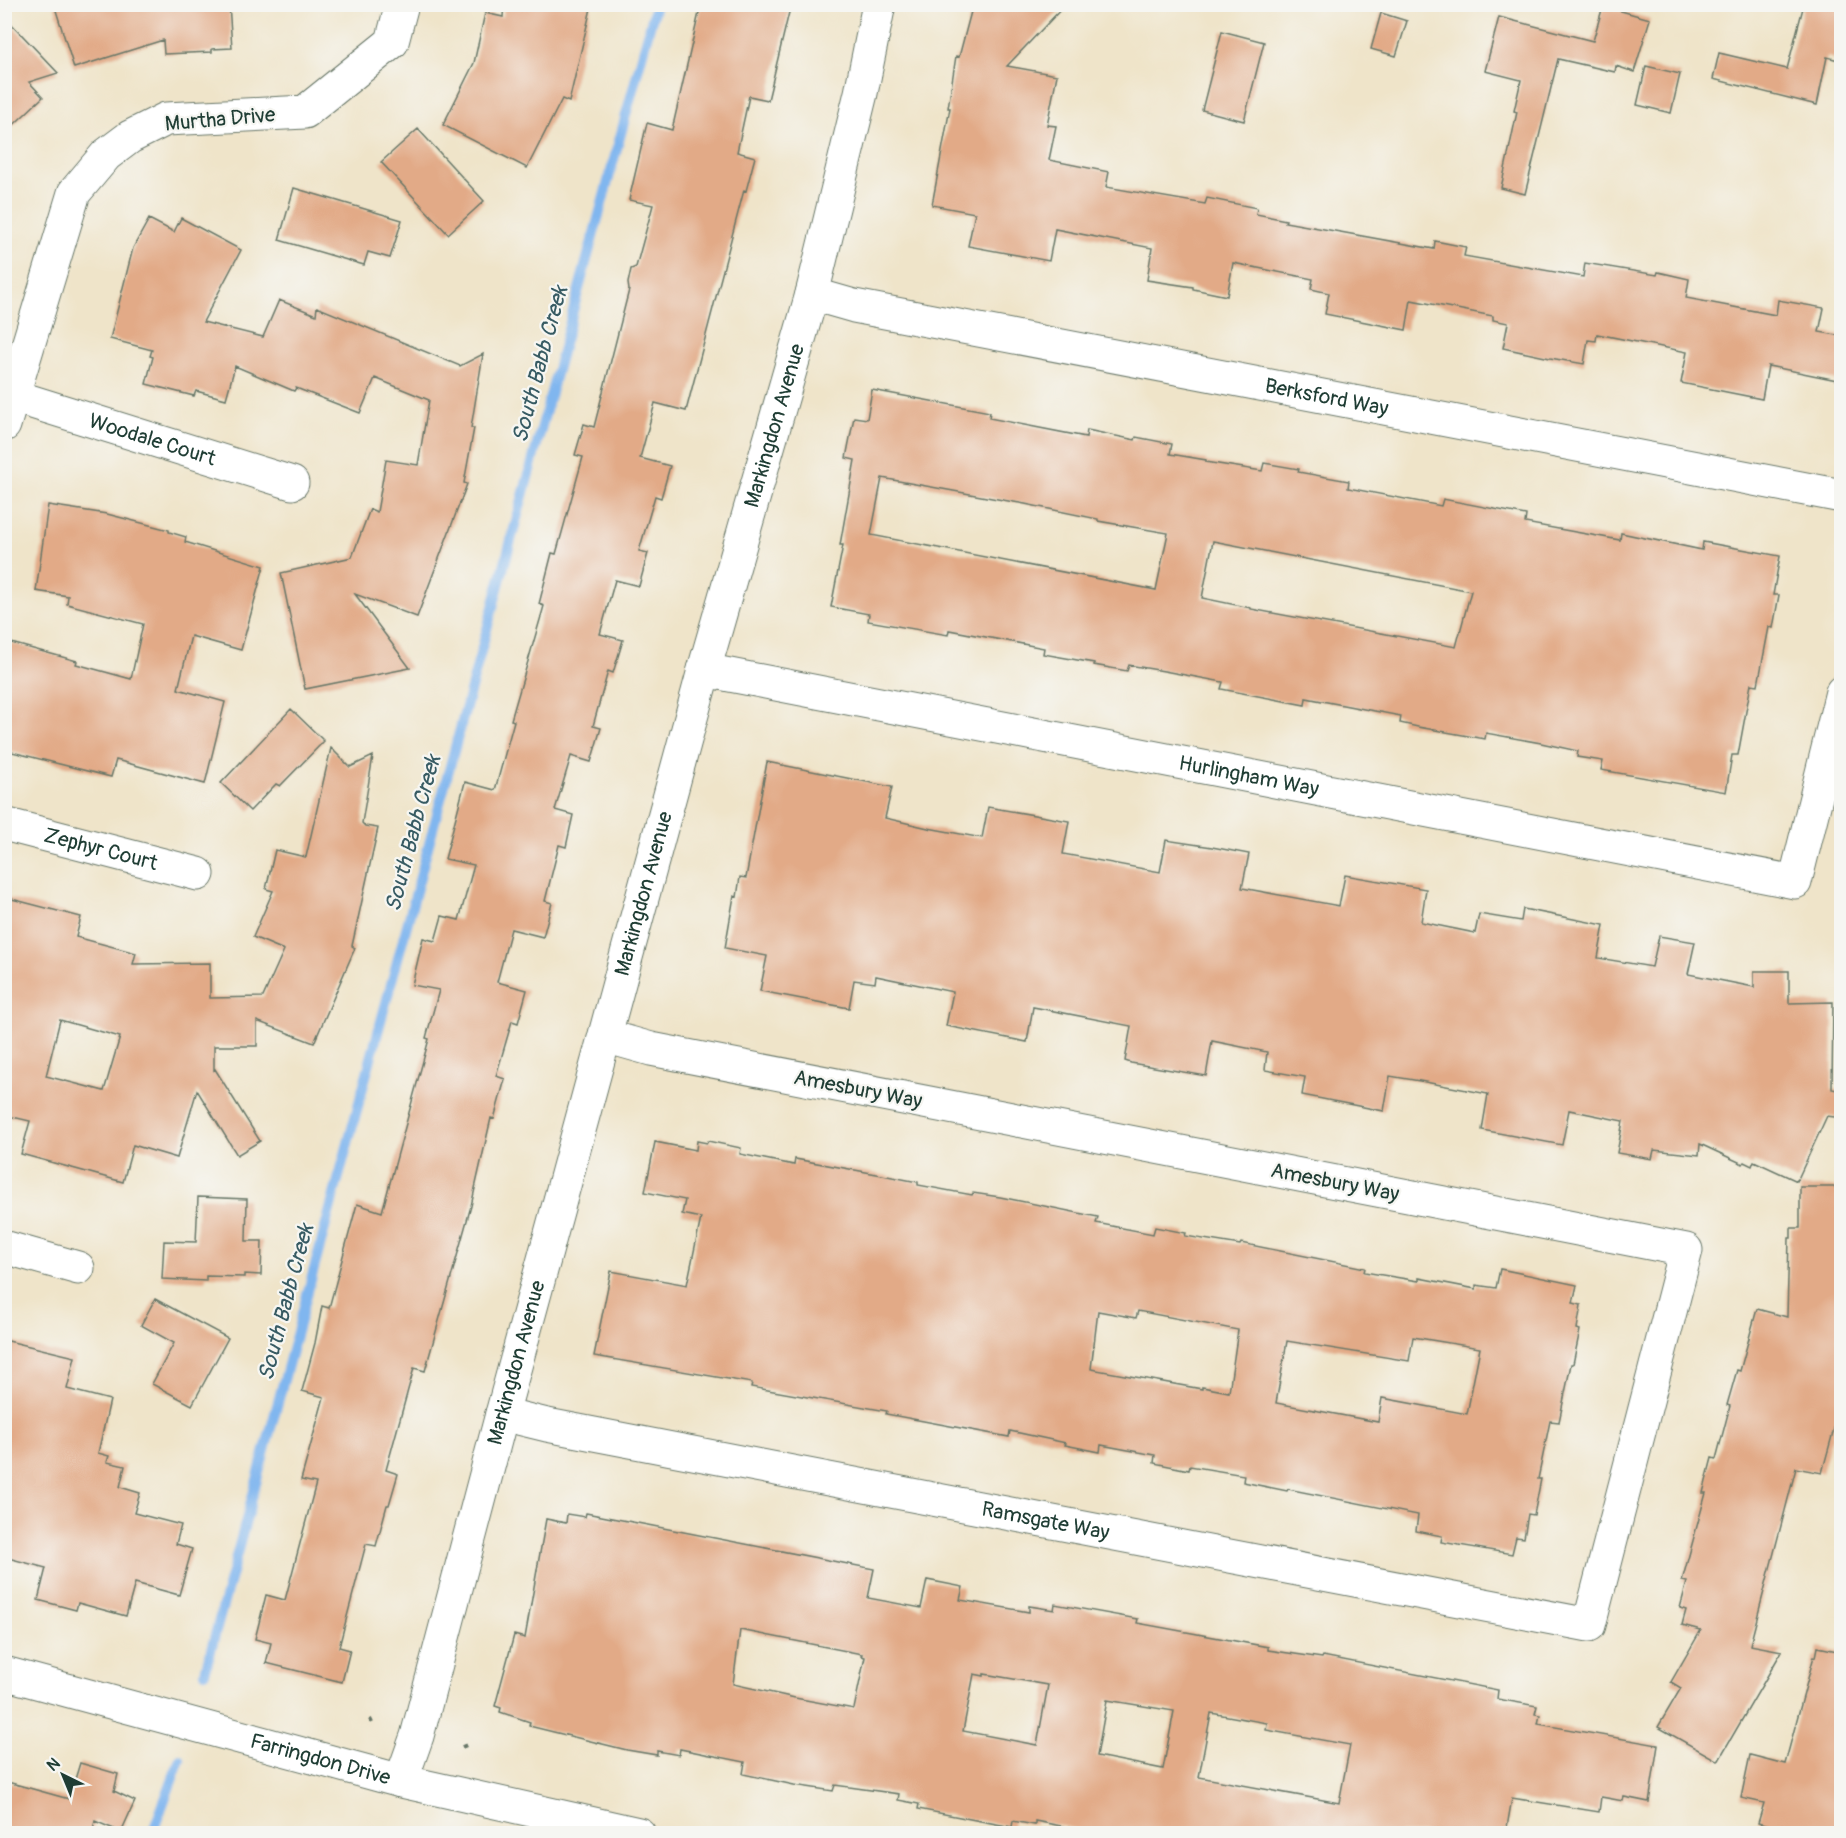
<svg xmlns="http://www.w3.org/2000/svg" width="1846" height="1838" font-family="Pangolin,sans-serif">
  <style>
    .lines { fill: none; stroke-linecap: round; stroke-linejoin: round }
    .stream { stroke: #80b6ef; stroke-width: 10 }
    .building { fill: #e2aa87; fill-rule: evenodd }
    .minor-casing { stroke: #687768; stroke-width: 35 }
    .path { stroke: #687768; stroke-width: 4; stroke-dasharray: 4.5 4.5; stroke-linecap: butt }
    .minor { stroke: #fff; stroke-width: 33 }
    .labels { text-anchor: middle; stroke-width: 4.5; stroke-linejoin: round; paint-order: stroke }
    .street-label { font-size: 21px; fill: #1f3d34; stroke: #f6f6f2 }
    .water-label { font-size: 22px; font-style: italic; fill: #375b63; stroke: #f6f6f2 }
  </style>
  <rect width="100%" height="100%" fill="#f6f6f2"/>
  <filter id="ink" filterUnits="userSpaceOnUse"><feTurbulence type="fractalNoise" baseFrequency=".0167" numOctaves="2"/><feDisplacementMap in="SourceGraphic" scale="12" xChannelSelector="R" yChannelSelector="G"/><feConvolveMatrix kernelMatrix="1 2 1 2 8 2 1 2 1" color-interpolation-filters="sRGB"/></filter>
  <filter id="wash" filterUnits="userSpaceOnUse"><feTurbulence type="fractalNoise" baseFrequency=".008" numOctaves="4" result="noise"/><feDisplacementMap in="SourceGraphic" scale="24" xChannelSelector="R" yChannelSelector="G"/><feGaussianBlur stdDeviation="1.35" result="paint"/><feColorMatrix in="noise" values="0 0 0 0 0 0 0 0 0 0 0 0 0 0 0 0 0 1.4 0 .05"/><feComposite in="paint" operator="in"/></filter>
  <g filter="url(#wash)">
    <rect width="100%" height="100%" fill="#efe4c9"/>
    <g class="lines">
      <path class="stream" d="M205 1672 656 4
        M152 1834 180 1759"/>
    </g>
    <g id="blocks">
      <path class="building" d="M54 4H229L232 48 212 49V52L164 54 163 40 74 68Z
        M504 4H592L569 102 562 99 527 168 443 125 474 63 485 13 503 17Z
        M701 4H791L768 100 749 96 737 152 755 157 746 191 744 190 686 411 655 403 640 458 670 466 661 498 655 496 639 551 648 553 639 586 615 580 600 634 623 640 613 673 608 671 593 726 601 728 591 762 571 756 555 810 573 815 566 847 559 845 545 901 552 903 543 937 511 929 497 982 527 990 518 1023 512 1021 496 1076 505 1079 494 1119 491 1118 471 1206 425 1371 414 1368 386 1470 398 1474 389 1505H387L376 1546 366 1544 339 1647 350 1650 342 1682 266 1663 271 1643 255 1639 266 1595 285 1600 316 1483 301 1480 324 1397 302 1391 315 1343 322 1306 329 1308 357 1204 382 1212 429 1039 426 1038 439 990 412 985 423 938 435 941 442 916 459 920 474 865 445 859 465 782 495 790 514 721 511 720 544 606 539 604 552 553 556 554 583 457 575 455 584 424 594 427 629 290 628 283 631 269 636 267 653 205 629 200 647 123 672 130Z
        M973 4H1066L1007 66 1057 75 1047 125 1056 126 1049 160 1109 172 1106 187 1205 204 1207 198 1257 208 1256 214 1286 220 1285 222 1434 249 1435 241 1466 247 1464 256 1583 277 1585 263 1657 275 1658 272 1689 279 1686 298 1776 315 1778 300 1824 308 1819 332 1842 336V381L1768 366 1762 399 1681 383 1687 352 1597 334 1596 341 1588 340 1584 364 1550 358 1503 348 1508 323 1493 320V316L1411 300 1406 330 1325 314 1329 293 1311 289 1313 279 1233 263 1227 296 1193 289V287L1147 280 1152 248 1055 229 1049 261 968 246 975 213 932 205 950 108H948L956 56 959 57Z
        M1804 4H1842V61L1827 57 1817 105 1713 79 1719 53 1787 69Z
        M1603 6 1650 19 1634 72 1616 66 1615 72 1558 59 1525 194 1501 188 1517 112 1514 111 1521 80 1485 71 1499 17 1593 41Z
        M1381 13 1407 21 1396 56 1371 49Z
        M4 16 58 73 29 82 43 97 4 134Z
        M1222 31 1264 42 1244 121 1202 110Z
        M1646 66 1680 74 1671 113 1637 105Z
        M418 129 484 201 448 234 381 162Z
        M294 188 402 220 390 258 368 252 364 265 279 240Z
        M181 218 241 250 203 322 263 337 279 300 316 315 317 307 460 366 483 354 471 428H474L464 483 467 484 417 617 355 594 410 668 305 689 281 573 352 557 370 509 377 512 386 460 418 465 429 400 375 378 360 413 296 388 294 391 235 366 226 399 196 391 194 396 146 384 153 357 150 356 152 350 110 339 133 248 149 219 174 232Z
        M872 390 990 412 989 418 1086 437 1087 430 1135 440 1136 437 1172 444 1170 454 1206 460V462L1262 471 1264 463 1299 469 1298 472 1349 481 1348 488 1441 506 1443 499 1526 515 1525 523 1620 540 1621 533 1702 550 1703 542 1780 556 1773 595H1779L1773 628 1769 627 1758 685 1751 684 1738 755H1732L1726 792 1601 770 1603 761 1577 757 1578 751 1541 743 1486 733 1485 739 1418 727 1400 723 1401 716 1306 698 1305 705 1221 689 1223 682 1164 671 1129 665 1127 671 1094 665V663L1043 654 1044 648 949 630 948 635 868 621 869 614 831 607 843 545H840L855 460 846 458 854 417 867 419ZM882 478 1025 504 1098 519V521L1168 533 1156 590 871 535ZM1213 541 1471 591 1456 647 1251 609V608L1202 598Z
        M48 505 107 514 169 530V532L186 537 185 542 264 566 241 650 191 636 178 689 225 702 205 784 116 760 111 777 4 750V641L77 661 76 664 131 679 143 624 67 604 68 596 36 591Z
        M291 709 324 741 280 786 276 784 250 811 221 783Z
        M331 748 350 767 373 756 362 823 365 826 378 828 352 946 355 948 314 1043 257 1021V1046H214V1070L215 1069 260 1141 237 1155 197 1090 177 1158 133 1145 123 1182 21 1154 30 1121 4 1115V897L81 917 76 937 136 953 133 964 210 963V998L263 997 284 950 253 937 273 891 266 889 275 850 306 857ZM60 1020 120 1037 104 1091 46 1076Z
        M767 762 892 787 885 818 928 828 982 838 988 807 1069 821 1063 854 1160 872 1166 840 1212 847 1249 854 1242 888 1339 906 1345 875 1426 889 1421 922 1475 933 1479 914 1521 921 1523 909 1604 925 1598 958 1652 967 1659 936 1695 942 1688 974 1754 987V971H1789V1003L1833 1002 1832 1089 1842 1091V1118L1827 1116 1797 1181 1754 1161 1752 1166 1744 1162 1743 1164 1700 1144 1699 1155 1654 1150 1652 1159 1617 1153 1623 1121 1569 1110 1562 1145 1482 1130 1488 1094 1420 1081 1390 1076 1384 1111 1302 1095 1305 1077 1265 1070 1267 1052 1212 1041 1206 1076 1131 1063 1125 1061 1131 1026 1033 1007 1027 1042 946 1026 953 992 876 976 875 983 854 980 849 1008 760 991 767 956 725 948 734 896 737 897 740 877 746 878Z
        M697 1141 707 1143 708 1141 741 1148 740 1154 794 1165 795 1159 882 1175 918 1182V1185L972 1195 973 1193 1000 1197 1098 1217 1096 1223 1153 1234 1155 1227 1186 1233 1185 1236 1240 1245 1241 1243 1365 1268 1364 1272 1419 1281V1278L1476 1289V1285L1496 1288 1500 1269 1577 1285 1573 1303 1581 1305 1577 1329 1580 1330 1573 1364H1571L1559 1422 1550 1421 1538 1479H1541L1534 1515 1528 1514 1524 1538 1516 1537 1512 1554 1441 1542 1442 1536 1416 1531 1418 1515 1288 1489 1287 1491 1243 1482 1244 1475 1190 1466 1189 1470 1154 1463 1155 1455 1101 1445 1100 1452 1065 1445 1066 1443 1010 1431 1009 1437 886 1414 887 1411 751 1387 752 1383 594 1356 611 1271 687 1285 701 1218 682 1214 685 1200 645 1192 655 1142 696 1150ZM1098 1311 1136 1318 1138 1311 1238 1330 1229 1392 1202 1387V1389L1091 1369ZM1413 1337 1480 1348 1467 1414 1382 1398 1378 1422 1276 1403 1287 1341 1409 1361Z
        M1800 1187H1842V1399L1822 1473 1796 1468 1750 1645 1782 1651 1718 1761 1658 1727 1681 1688 1671 1682 1701 1630 1682 1625 1686 1610 1680 1608 1687 1582 1682 1581 1706 1493H1703L1712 1458 1716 1459 1730 1406 1727 1405 1737 1370 1740 1371 1757 1309 1787 1317 1789 1238H1791V1228H1800Z
        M198 1197 247 1199 246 1241H262L261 1275 244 1274V1277L206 1276V1281L162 1279 164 1241 196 1242Z
        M155 1299 228 1338 192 1405 152 1384 174 1343 141 1325Z
        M4 1340 75 1357 67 1389 110 1400 98 1453 109 1456 107 1462 125 1466 120 1487 140 1493 134 1513 181 1525 176 1544 192 1549 179 1595 135 1583 126 1616 78 1603 76 1610 38 1600 46 1568 4 1557Z
        M586 1513 874 1569 868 1598 921 1608 927 1580 963 1587 960 1600 1029 1612V1606L1054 1610 1055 1604 1138 1619 1137 1623 1268 1647V1650L1322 1658 1323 1656 1498 1690 1497 1699 1537 1706 1535 1714 1540 1715 1538 1724 1658 1745 1649 1802 1624 1797 1623 1801 1601 1797 1599 1812 1512 1798 1506 1833H1097L1035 1821V1825L1013 1821 1012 1827 918 1809 919 1804 898 1800 899 1794 835 1785 833 1791 794 1785 743 1774 745 1762 680 1749 679 1755 657 1751V1755L627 1750 529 1726 530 1722 500 1712 501 1708 495 1706 514 1635 525 1638 546 1519 566 1523 567 1514 585 1517ZM740 1630 862 1654 861 1656 865 1657 854 1709 795 1698 733 1684ZM974 1674 984 1676V1674L1048 1685 1037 1745 963 1731ZM1107 1700 1174 1711 1163 1769 1097 1756ZM1211 1713 1267 1723 1266 1730 1350 1745 1339 1803 1199 1777Z
        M1818 1647 1842 1652V1833H1766L1768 1826 1758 1823 1764 1803 1741 1798 1750 1755 1785 1764 1814 1656 1816 1657Z
        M80 1763 118 1774 114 1791 135 1801 121 1832 95 1821 92 1833H24L4 1828V1781L69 1799Z"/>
    </g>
  </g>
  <g filter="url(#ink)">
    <use href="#blocks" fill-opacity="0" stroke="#687768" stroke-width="1.5"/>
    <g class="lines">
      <g class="minor-casing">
        <g id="minor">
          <path id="s1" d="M812 294 854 306 1842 496"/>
          <path id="s2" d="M13 396 292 483"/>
          <path d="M4 425 74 193 106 155 130 137 166 119 305 112 392 42 402 4"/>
          <path id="s3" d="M704 670 1795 882 1842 692"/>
          <path id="s4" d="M4 824 198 874"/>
          <path d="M4 1247 78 1268"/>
          <path id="s5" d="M502 1414 547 1425 1589 1625 1686 1250 651 1049 605 1036"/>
          <path id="s6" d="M4 1673 401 1781 639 1834"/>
          <path id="s7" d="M401 1781 417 1736 502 1414 704 670 812 294 861 93 879 4"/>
        </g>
      </g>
      <path class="path" d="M370 1719 373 1725
        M462 1747 469 1744"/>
      <use href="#minor" class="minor"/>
    </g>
  </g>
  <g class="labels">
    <g class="street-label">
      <text transform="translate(220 119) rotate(-5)" y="7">Murtha Drive</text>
      <text dy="7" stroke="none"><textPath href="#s1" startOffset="525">Berksford Way</textPath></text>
      <text dy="7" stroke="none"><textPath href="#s7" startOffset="1406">Markingdon Avenue</textPath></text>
      <text dy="7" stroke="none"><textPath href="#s2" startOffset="146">Woodale Court</textPath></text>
      <text dy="7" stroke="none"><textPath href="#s3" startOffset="555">Hurlingham Way</textPath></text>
      <text dy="7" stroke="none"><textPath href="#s4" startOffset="100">Zephyr Court</textPath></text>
      <text dy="7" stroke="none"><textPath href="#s7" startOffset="920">Markingdon Avenue</textPath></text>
      <text transform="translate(858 1089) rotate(11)" y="7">Amesbury Way</text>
      <text transform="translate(1335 1182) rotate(11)" y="7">Amesbury Way</text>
      <text dy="7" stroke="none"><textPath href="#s7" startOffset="434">Markingdon Avenue</textPath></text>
      <text dy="7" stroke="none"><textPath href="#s5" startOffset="554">Ramsgate Way</textPath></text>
      <text dy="7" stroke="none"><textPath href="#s6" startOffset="328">Farringdon Drive</textPath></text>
    </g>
    <g class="water-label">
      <text transform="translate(539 364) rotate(-75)" y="8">South Babb Creek</text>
      <text transform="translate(412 833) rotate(-75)" y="8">South Babb Creek</text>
      <text transform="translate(285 1302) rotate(-75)" y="8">South Babb Creek</text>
    </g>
  </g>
  <rect width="1846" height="1838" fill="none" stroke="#f6f6f2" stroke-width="24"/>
  <g transform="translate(63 1775) rotate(317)" stroke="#f6f6f2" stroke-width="4.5" paint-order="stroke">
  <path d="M0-4.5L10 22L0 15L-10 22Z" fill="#1f3d34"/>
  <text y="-9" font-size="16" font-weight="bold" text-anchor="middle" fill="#1f3d34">N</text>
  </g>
</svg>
